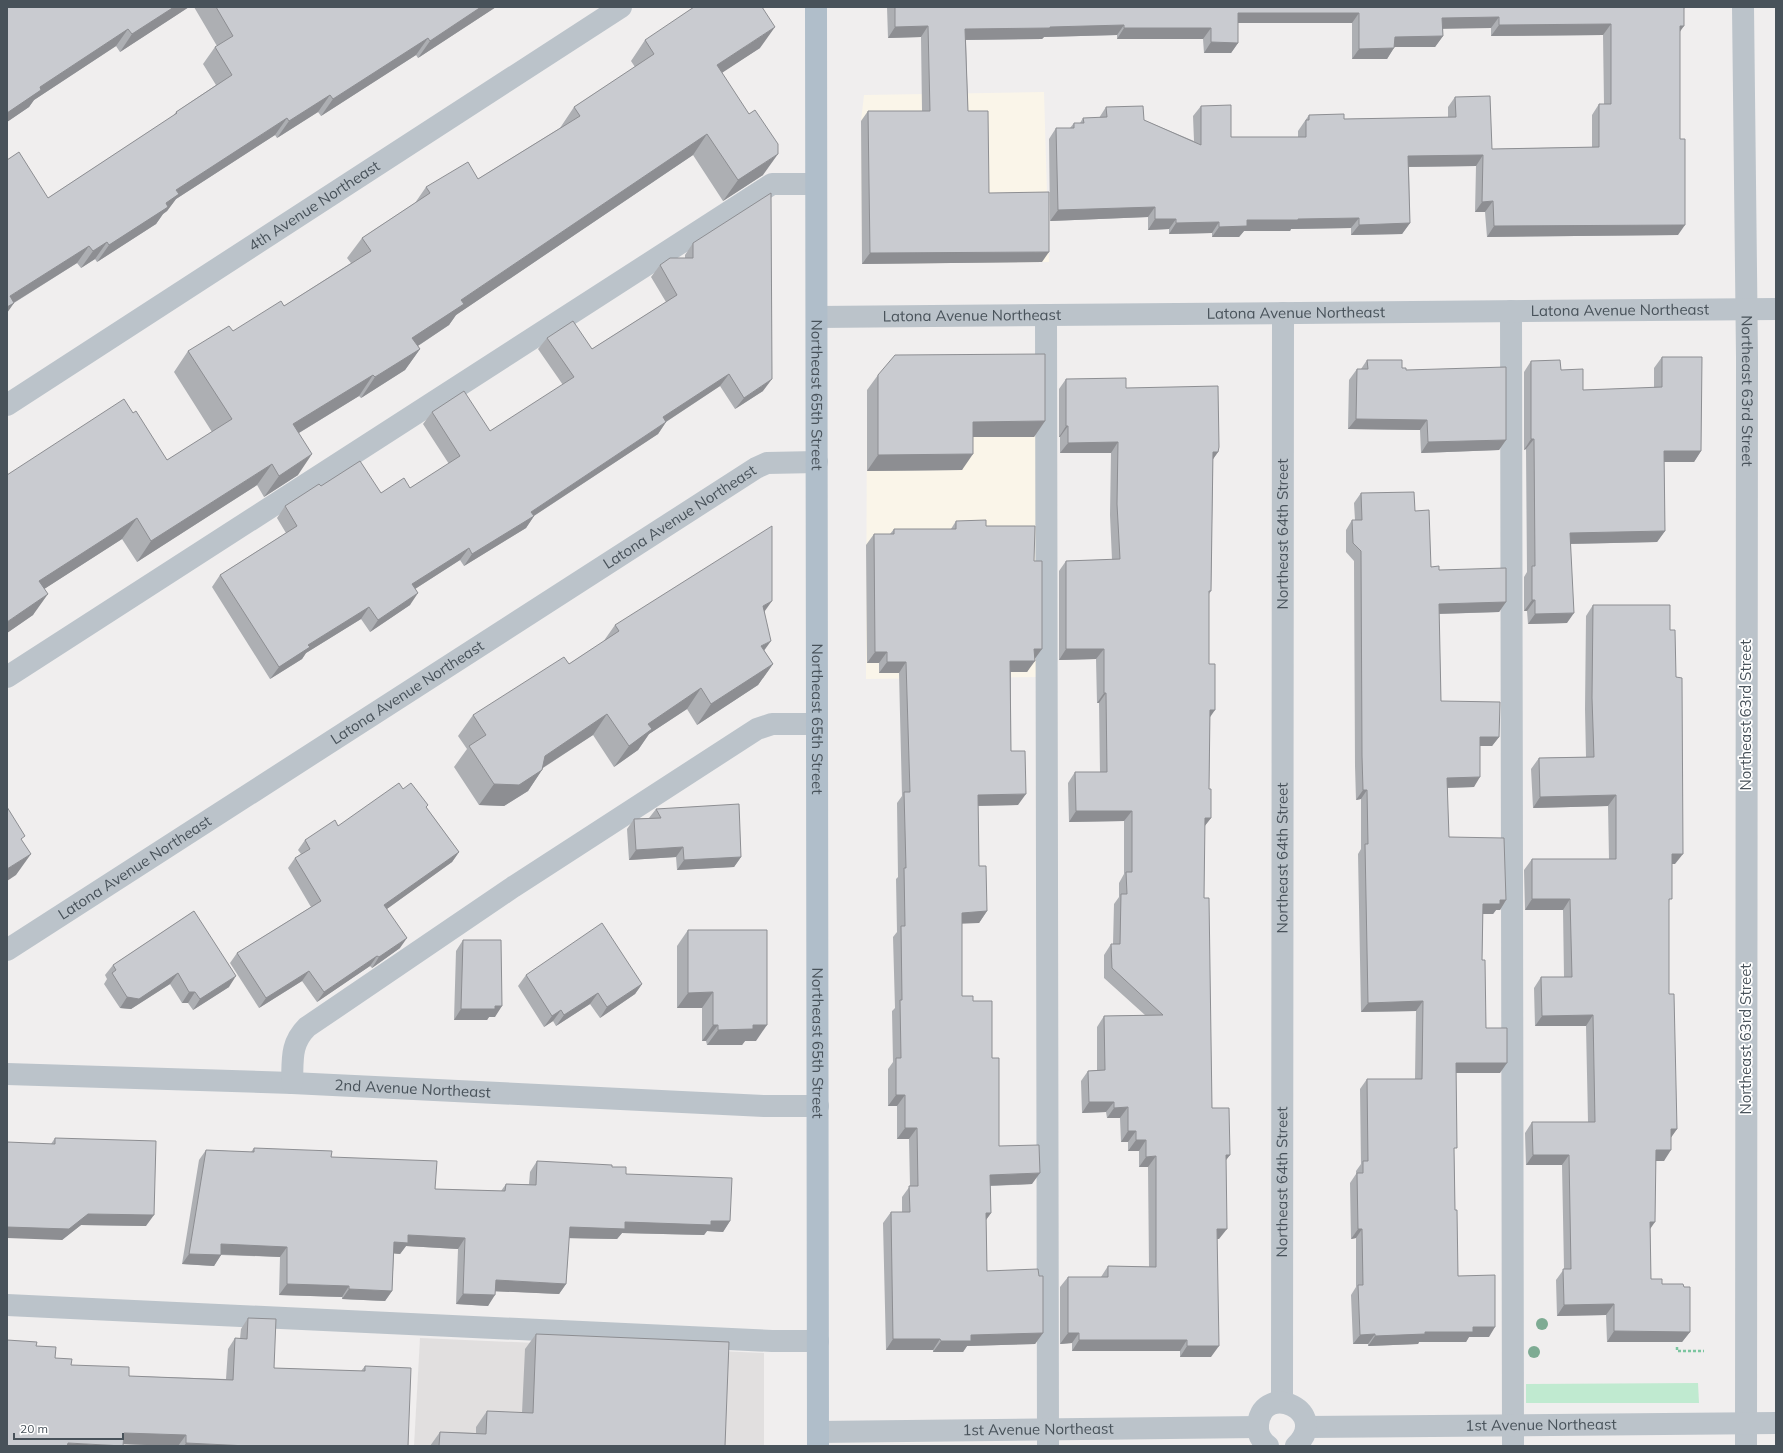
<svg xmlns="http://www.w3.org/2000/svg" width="1783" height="1453" font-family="Mulish,sans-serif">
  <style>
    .commercial { fill: #faf5e9 }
    .education { fill: #e1dfdf }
    .green { fill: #c0ead0 }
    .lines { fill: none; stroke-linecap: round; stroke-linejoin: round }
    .path { stroke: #7cc5a0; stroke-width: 2.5; stroke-dasharray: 3 2; stroke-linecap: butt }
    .minor { stroke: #bbc3ca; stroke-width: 22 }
    .major { stroke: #b0beca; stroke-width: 22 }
    .tree { fill: #7eab93 }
    .wall { fill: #adafb3 }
    .shaded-wall { fill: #8d8e92 }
    .building { fill: #c9cbd0; stroke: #8d8e92 }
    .labels { text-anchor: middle; stroke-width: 3.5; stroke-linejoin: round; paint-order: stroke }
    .street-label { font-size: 15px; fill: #48525a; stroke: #fff }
  </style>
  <rect width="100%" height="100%" fill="#f0eeee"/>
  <path class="commercial" d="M1044 92 1049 262 862 264 861 121 864 95Z
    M1038 367 1040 677 866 679 867 390 884 371Z"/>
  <path class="education" d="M420 1338 764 1353V1446H414Z"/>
  <path class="green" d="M1698 1383 1699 1403H1526V1384Z"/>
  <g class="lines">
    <path class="path" d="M1677 1347V1351H1704"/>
    <g class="minor">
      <path id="s1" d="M1743 7 1747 357 1746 1446"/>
      <path d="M1511 311 1513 1446"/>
      <path d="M1046 315 1048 1446"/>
      <path id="s2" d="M817 317 1776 309"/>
      <path id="s3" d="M7 405 621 7"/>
      <path d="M7 677 772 184H816"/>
      <path id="s4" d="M7 950 756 468 767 463 817 462"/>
      <path id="s5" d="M7 1074 292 1083 764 1106H818"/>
      <path d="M292 1083C293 1060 290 1044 307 1027L513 887 757 729 772 724H816"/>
      <path d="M7 1305 772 1341H818"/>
      <path id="s6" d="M1282 1402 1283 313"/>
      <path id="s7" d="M1306 1427 1776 1423"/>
      <path id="s8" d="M818 1432 1258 1427"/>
      <path d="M1268 1446C1261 1441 1257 1433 1258 1424 1264 1380 1331 1412 1296 1446"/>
    </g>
    <path class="major" id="s9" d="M816 7 818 1446"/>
  </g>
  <g class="tree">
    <circle cx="1542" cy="1324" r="6"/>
    <circle cx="1534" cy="1352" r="6"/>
  </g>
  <path class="wall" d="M7 7H189L120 52 116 46 34 100 29 107 7 122Z
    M194 7H496L418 58 416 55 321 116 318 112 277 138 275 135 176 199 167 211 163 214 156 224 97 262 95 259 81 268 77 263 14 303 48 198 173 116 176 112 216 85 203 64 215 47 217 46Z
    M887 7H1685L1684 9 1680 32 1678 235 1487 237 1485 212H1475L1476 166 1409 167 1410 223 1402 234 1351 235V228L1291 229 1290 231H1244L1239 237H1212V233L1169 234V229L1148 230V217L1050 221 1049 139 1056 128H1070L1074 123H1080L1083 118H1099L1106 107 1144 120 1194 141 1193 116 1201 106 1231 137H1298V131L1309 115 1344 119 1448 118V107L1455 97 1492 149 1592 147V115L1599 104H1604L1603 35 1491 36V28H1443V36L1435 47H1394L1387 59H1352V23H1238V43L1231 53H1204L1203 39H1117V35L1044 37 1042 39 966 40 968 111 989 193 1042 262 862 264 861 121 868 111H922L921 37 888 38Z
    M645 40 760 48 722 72 763 175 723 201 693 155 456 315 449 325 418 346 420 349 405 370 361 398 359 396 299 433 298 475 264 497 257 485 137 562 122 539 44 589 33 615 7 633 133 413 167 460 212 432 174 372 188 351 233 331 284 306 351 263 347 258 362 238 415 203 426 187 478 179 560 128 574 107 635 67 631 61Z
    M693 243 763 391 735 409 720 386 666 422 658 434 534 516 526 528 464 566 460 560 415 589 410 605 370 632 361 619 306 653 302 659 270 679 212 587 220 575 286 533 277 518 285 506 321 486 381 493 410 488 449 464 423 424 432 412 490 431 563 385 538 349 547 338 592 349 666 302 651 277 660 265 685 258V255Z
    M1662 357 1701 451 1694 462H1664L1665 531 1657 542 1571 544 1567 623 1528 624 1527 611H1524V577L1527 572 1526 449 1524 450V372L1531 361 1561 370 1583 390 1654 388V368Z
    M1367 360 1402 368 1406 370 1506 440 1499 450 1421 453 1420 430 1348 429 1349 380 1357 369H1361Z
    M878 375 1045 421 1034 437H973L962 470 867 471V390Z
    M1066 379 1126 388 1218 452 1213 459 1211 591 1209 594V664L1210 718 1209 789 1211 818 1204 827V898L1212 1108 1230 1155 1226 1160 1219 1239H1217L1211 1357H1180V1351H1072V1343L1060 1344V1287L1068 1277H1101L1108 1266 1149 1267 1148 1167H1139V1151H1128V1142H1121L1120 1118H1107L1106 1112 1082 1113 1081 1081 1088 1071 1097 1070V1027L1104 1016 1145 1015 1104 978V955L1111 944H1113L1114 904 1119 897V883L1124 874V821L1069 822 1068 783 1075 772H1100L1099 703H1097L1096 659 1059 660V571L1066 561 1112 560 1110 515 1111 453H1060V437H1059V389Z
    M1361 493 1415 511 1431 567 1439 570 1506 602 1499 612 1439 614 1441 701 1499 737 1492 746H1480L1474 787 1447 788 1449 837 1506 900 1500 910H1496L1493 914H1483L1482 960 1486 1028 1500 1073H1456L1454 1152 1455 1210 1458 1276 1489 1337H1469L1466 1342H1419L1418 1344 1368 1346V1344H1353L1351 1295 1356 1287V1238L1351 1239 1350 1183 1356 1174V1171L1361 1164 1360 1089 1367 1079H1415L1416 1011 1361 1012 1358 854 1361 849V799L1356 800 1355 766 1354 561 1346 552V530L1352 520H1355L1354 503Z
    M956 521 986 526 1034 659 1027 672H1011V751L1018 805 978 806 979 866 987 911 979 923H962V996L973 1001 992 1058 999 1146 1032 1184 990 1186 991 1213 986 1220 987 1271 1043 1333 1035 1344 967 1346 963 1352H933V1350H886L883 1223 891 1212H902V1197L910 1186 909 1139H897V1106H888V1069L893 1062 892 1011 895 1008 893 937 897 932 896 879 898 877 897 803 902 796 899 673H879V663H867L866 545 874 534H890L894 529H951Z
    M1593 605 1670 630 1675 864H1672L1669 903V994L1677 1129 1671 1137 1664 1161H1656L1650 1229 1651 1279 1662 1284 1684 1287 1690 1332 1682 1342H1607L1606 1315 1557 1316 1556 1280 1564 1269 1562 1165H1526L1525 1133 1532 1122H1588L1586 1026H1535L1534 988 1541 977H1564L1563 910H1525L1524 870 1532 859H1609L1608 806 1533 808 1531 769 1539 758 1586 757 1585 709 1586 616Z
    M765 611 764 650 773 664 758 685 697 725 687 709 649 734 638 750 614 767 593 735 543 768 528 791 504 806 479 805 454 767 467 749 458 736 473 715 569 664 603 642 615 625Z
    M403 789 426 807 459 852 452 862 387 909 400 948 372 968 370 966 317 1002 302 981 259 1008 230 963 237 953 311 907 288 868 295 858 301 854 298 850 305 840 338 826Z
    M656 809 741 857 734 867 677 870 676 857 629 860 627 829 634 819 649 818Z
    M194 911 229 987 193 1010 188 1003H182L170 984 131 1009 120 1008 104 984 107 979 105 975 113 965Z
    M688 930 756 1041H745L742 1045H707L706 1041H702V1008H677V946Z
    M463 940 495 1017H489L487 1020H454L456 951Z
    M526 975 642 984 635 994 600 1018 590 1004 556 1026 553 1021 544 1027 518 986Z
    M55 1138 146 1226 81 1225 62 1240 51 1144Z
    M254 1148 331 1157 435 1189 501 1191 506 1184H529L530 1172 537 1161 612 1167 626 1174 730 1221 723 1232 707 1231 704 1235 622 1233 617 1239 569 1238 566 1284 559 1294 495 1291 488 1306 456 1304 458 1249 406 1246 400 1254 394 1253 392 1291 385 1301 342 1299V1297L279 1295 280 1257 221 1255 214 1266 182 1264 199 1160 206 1150 251 1152Z
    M248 1318 274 1368 361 1371 365 1366 408 1446H178L123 1444 36 1346 55 1358 71 1365 129 1376 226 1379 228 1349 235 1338 240 1339 241 1329Z
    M536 1334 725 1446H430L440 1432 476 1433V1427L487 1411 522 1413 525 1349Z"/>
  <path class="shaded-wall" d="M174 7H189L120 52 132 34Z
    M481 7H496L418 58 430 41Z
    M1238 13H1359L1352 23H1231Z
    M1499 17 1491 28 1435 29 1442 18Z
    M1611 24 1603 35 1491 36 1499 25Z
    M1124 25 1117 35 1044 37 1042 39 958 40 965 29Z
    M928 26 921 37 888 38 895 27Z
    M1680 26H1684L1676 37Z
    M775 27 760 48 702 86 717 65Z
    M1124 28H1211L1203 39H1117Z
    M128 29 116 46 34 100 29 107 7 122V113L40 87Z
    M1443 36 1435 47H1387L1395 37Z
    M428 38 416 55 321 116 333 99Z
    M1211 42 1238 43 1231 53H1204Z
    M1394 48 1387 59H1352L1359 49Z
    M330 95 318 112 277 138 289 121Z
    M287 118 275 135 176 199 167 211 163 214 156 224 97 262 109 245 176 190Z
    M707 134 693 155 456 315 449 325 398 359 412 338 461 300Z
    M778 154 763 175 723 201 738 180Z
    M1483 155 1476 166 1401 167 1408 156Z
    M1493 201 1485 212H1475L1482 202Z
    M1155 207 1148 217 1050 221 1058 210Z
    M1359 218 1351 228 1291 229 1290 231H1244L1239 237H1212L1219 227 1247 220Z
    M1155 219H1176L1169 229 1148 230Z
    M1219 222 1212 233 1169 234 1176 223Z
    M1410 223 1402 234 1351 235 1359 225Z
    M1685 225 1678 235 1487 237 1494 226Z
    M107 242 95 259 81 268 93 251Z
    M89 246 77 263 10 305 14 303 7 313V300L10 296Z
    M1049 252 1042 262 862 264 870 253Z
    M420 349 405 370 361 398 375 377Z
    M729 374 720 386 655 429 663 417Z
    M373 375 359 396 279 445 293 424Z
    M772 379 763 391 735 409 744 398Z
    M1356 419 1427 420 1420 430 1348 429Z
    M1045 421 1034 437H962L973 422Z
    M666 422 658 434 526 521 534 516 526 528 464 566 472 554 531 512Z
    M1066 426H1068L1060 437H1059Z
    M1531 439H1534L1526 449 1524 450Z
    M1506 440 1499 450 1421 453 1428 442Z
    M1118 442 1111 453H1060L1068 443Z
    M1664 451H1701L1694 462H1656Z
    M1213 452H1218L1211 462Z
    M312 454 298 475 264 497 279 476Z
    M973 454 962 470 867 471 878 455Z
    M272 464 257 485 137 562 151 541Z
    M137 518 122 539 24 602 39 581Z
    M1665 531 1657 542 1563 544 1570 533Z
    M469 548 460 560 404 596 412 584Z
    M418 593 410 605 370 632 378 620Z
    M48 594 33 615 7 633V622Z
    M1532 600H1535L1527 611H1524Z
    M772 601 757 622 763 606Z
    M1506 602 1499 612 1432 614 1439 604Z
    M369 607 361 619 306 653 302 659 270 679 279 667 308 645Z
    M1574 613 1567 623 1528 624 1535 614Z
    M771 641 756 662 761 646Z
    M1034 649H1042L1034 660Z
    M1066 649H1104L1096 659 1059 660Z
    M875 652H887L879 663H867Z
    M1010 661H1035L1027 672H1003Z
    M887 662H906L899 673H879Z
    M773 664 758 685 697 725 711 704Z
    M701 688 687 709 649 734 638 750 614 767 629 746 648 724Z
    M1104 693H1106L1099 703H1097Z
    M1210 710H1215L1208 720Z
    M607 714 593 735 530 776 545 756Z
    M1480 737H1499L1492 746H1473Z
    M542 770 528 791 504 806 479 805 494 784Z
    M1480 777 1474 787 1440 788 1447 778Z
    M1363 790H1367L1361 799 1356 800Z
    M1026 794 1018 805 970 806 978 795Z
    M1616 795 1608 806 1533 808 1540 797Z
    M1076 811H1132L1124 821 1069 822Z
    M1205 818H1211L1203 828Z
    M683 847 676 857 629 860 636 850Z
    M459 852 452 862 377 916 384 905Z
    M31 854 16 875 7 881V869Z
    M1672 854H1683L1675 864H1664Z
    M741 857 734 867 677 870 684 860Z
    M1532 899H1570L1563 910H1525Z
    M1500 900H1506L1500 910H1496L1493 914H1476L1483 904Z
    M987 911 979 923 954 924 962 913Z
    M407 938 400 948 372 968 379 957Z
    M377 956 370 966 317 1002 324 992Z
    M309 971 302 981 259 1008 266 998Z
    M178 973 170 984 131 1009 120 1008 127 997Z
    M236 976 229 987 193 1010 200 999Z
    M642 984 635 994 600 1018 607 1007Z
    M189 992H195L188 1003H182Z
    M713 992 702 1008H677L688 993Z
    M598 993 590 1004 556 1026 564 1015Z
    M1423 1001 1416 1011 1361 1012 1368 1003Z
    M495 1006H502L495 1017H489L487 1020H454L461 1009Z
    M561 1010 553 1021 544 1027 552 1016Z
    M1593 1015 1586 1026H1535L1542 1016Z
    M713 1025H718L706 1041H702Z
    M753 1025H767L756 1041H745L742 1045H707L718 1030Z
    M1456 1063H1507L1500 1073H1449Z
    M896 1095H905L897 1106H888Z
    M1089 1102H1114L1106 1112 1082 1113Z
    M1128 1107 1120 1118H1107L1114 1108Z
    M905 1128H917L909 1139H897Z
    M1671 1129H1677L1670 1139Z
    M1128 1131H1136L1128 1142H1121Z
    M1136 1140H1146L1139 1151H1128Z
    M1656 1150H1671L1664 1161H1648Z
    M1226 1155H1230L1222 1165Z
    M1533 1155H1569L1562 1165H1526Z
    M1156 1156 1148 1167H1139L1146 1157Z
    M1040 1173 1032 1184 982 1186 990 1175Z
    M986 1213H991L983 1224Z
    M88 1214 154 1215 146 1226 81 1225 62 1240 7 1238V1227Z
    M711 1221H730L723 1232 707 1231 704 1235 622 1233 617 1239 562 1238 570 1227 625 1222Z
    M1650 1222H1655L1648 1232Z
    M1217 1229H1227L1219 1239H1210Z
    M1358 1229H1362L1356 1238 1351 1239Z
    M408 1235 465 1238 458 1249 406 1246 400 1254 387 1253 394 1242Z
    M221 1244 287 1247 280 1257 214 1254Z
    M189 1254 221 1255 214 1266 182 1264Z
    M496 1280 566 1284 559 1294 488 1291Z
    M287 1284 349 1286 342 1297 279 1295Z
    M349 1289 392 1291 385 1301 342 1299Z
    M463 1294 495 1295 488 1306 456 1304Z
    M1614 1304 1606 1315 1557 1316 1564 1305Z
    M1473 1327H1495L1489 1337H1469L1466 1342H1419L1418 1344 1368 1346 1375 1336Z
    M1614 1331 1690 1332 1682 1342H1607Z
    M1043 1333 1035 1344 967 1346 963 1352H933L941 1341 971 1335Z
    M1068 1333H1079L1072 1343 1060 1344Z
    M1375 1334 1368 1344H1353L1360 1335Z
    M893 1339H940L933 1350H886Z
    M1079 1340H1187L1180 1351H1072Z
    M1187 1346H1219L1211 1357H1180Z
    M124 1433 186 1435 178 1446 116 1444Z
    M68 1443 123 1446H65Z
    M186 1443 248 1446H184Z"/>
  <path class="building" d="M7 7H174L132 34 128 29 40 87 41 90 7 113Z
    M216 7H481L430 41 428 38 333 99 330 95 289 121 287 118 176 190 179 194 166 203 168 207 109 245 107 242 93 251 89 246 10 296 14 303 7 307V160L19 152 48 198 177 113 176 112 232 75 215 47 233 36Z
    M694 7H762L775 27 717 65 749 114 755 110 778 144V154L738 180 707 134 461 300 464 304 412 338 420 349 375 377 373 375 293 424 312 454 279 476 272 464 151 541 137 518 39 581 48 594 7 622V475L124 399 133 413 136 411 167 460 232 419 188 351 229 326 233 331 281 301 284 306 371 251 362 238 430 193 426 187 468 162 478 179 580 116 574 107 654 54 645 40Z
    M895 7H1684V26H1680V139H1685V225L1494 226 1493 201 1482 202 1483 155 1408 156 1410 223 1359 225V218L1298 219V220H1247V226L1219 227V222L1176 223V219H1155V207L1058 210 1056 128H1074V123H1084L1083 118 1107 117 1106 107 1143 106 1144 120 1201 145V106L1231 105V137H1306V120H1309V115L1344 114V119L1456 117 1455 97 1490 96 1492 149 1599 147V104H1611V24L1499 25V17L1442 18 1443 36 1395 37 1394 48 1359 49V13H1238V43L1211 42V28H1124V25L1050 27V28L965 29 968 111H988L989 193 1049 192V252L870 253 868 111H930L928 26 895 27Z
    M771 193 772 379 744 398 729 374 663 417 666 422 531 512 534 516 472 554 469 548 412 584 418 593 378 620 369 607 308 645 310 647 279 667 220 575 297 526 285 506 319 484 321 486 360 461 381 493 404 478 410 488 460 456 432 412 464 391 490 431 574 377 547 338 573 321 592 349 677 295 660 265 670 258H693V243Z
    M1045 354V421L973 422V454L878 455V375L895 355Z
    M1662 357H1702L1701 451H1664L1665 531 1570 533 1574 613 1535 614V600H1532V566H1535L1534 439H1531V361L1560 360 1561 370 1583 369V390L1662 387Z
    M1367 360H1402V368H1406V370L1506 367V440L1428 442 1427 420 1356 419 1357 369H1368Z
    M1126 378V388L1218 386 1219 447 1218 452H1213L1211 591H1209V664H1215V710H1210L1209 789H1211V818H1205L1204 898H1209L1212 1108H1229L1230 1155H1226L1227 1229H1217L1219 1346H1187V1340H1079V1333H1068V1277H1108V1266L1156 1267V1156L1146 1157V1140H1136V1131H1128V1107L1114 1108V1102H1089L1088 1071 1105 1070 1104 1016 1163 1015 1112 968 1111 944H1120L1121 894H1127L1126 872H1132V811H1076L1075 772H1107L1106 693H1104V649H1066V561L1120 559 1117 504 1118 442 1068 443V426H1066V379Z
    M1414 492 1415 511 1429 510 1431 567 1439 566V570L1506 568V602L1439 604 1441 701 1500 702 1499 737H1480V777L1447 778 1449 837 1504 838 1506 900H1500V904H1483L1482 960H1485L1486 1028H1507V1063H1456L1457 1148H1454L1455 1210H1457L1458 1276 1495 1275V1327H1473V1332H1425V1334L1375 1336V1334L1360 1335 1358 1285H1363L1362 1229H1358L1357 1173H1363V1161H1368L1367 1079H1422L1423 1001 1368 1003 1365 844H1368L1367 790H1363L1362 756 1361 551 1353 543 1352 520H1362L1361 493Z
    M986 520V526H1035L1034 561H1042V649H1034L1035 661H1010L1011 751H1025L1026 794 978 795 979 866H986L987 911 962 913V996H973V1001H992V1058H999V1146L1039 1145 1040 1173 990 1175 991 1213H986L987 1271 1038 1269 1039 1276H1043V1333L971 1335V1341H941L940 1339H893L891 1212H910L909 1186H918L917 1128H905V1095H896V1058H901L900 1000H902L901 926H905L904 868H906L904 792H910L906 662H887V652H875L874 534H894V529H956V521Z
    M772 526V601L763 606 771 641 761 646 773 664 711 704 701 688 648 724 652 729 629 746 607 714 545 756 542 770 519 785 494 784 469 746 486 735 473 715 564 657 569 664 619 631 615 625Z
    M1593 605H1670V630H1675L1676 677 1682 678 1683 854H1672V899H1669V994H1674L1677 1129H1671V1150H1656L1655 1222H1650L1651 1279H1662V1284H1683L1684 1287H1690V1332L1614 1331V1304L1564 1305 1563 1269H1571L1569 1155H1533L1532 1122H1595L1593 1015 1542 1016 1541 977H1572L1570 899H1532V859H1616V795L1540 797 1539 758 1594 757 1592 698Z
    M399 783 403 789 411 783 428 805 426 807 459 852 384 905 407 938 379 957 377 956 324 992 309 971 266 998 237 953 321 901 295 858 310 849 305 840 335 820 338 826Z
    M739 804 741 857 684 860 683 847 636 850 634 819 661 818 656 809Z
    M7 807 25 836 21 839 31 854 7 869Z
    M194 911 236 976 200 999 195 992H189L178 973 139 999 127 997 112 973 116 970 113 965Z
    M602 923 642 984 607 1007 598 993 564 1015 561 1010 552 1016 526 975Z
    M688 930H767V1025H753V1029L718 1030V1025H713V992L688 993Z
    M463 940H501L502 1006H495V1009H461Z
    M55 1138 156 1141 154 1215 88 1214 69 1229 7 1227V1142L55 1144Z
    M254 1148 332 1151 331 1157 437 1161 435 1189 505 1191 506 1184 536 1185 537 1161 612 1165V1167H626V1174L732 1178 730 1221H711V1225L625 1222V1229L570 1227 566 1284 496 1280 495 1295 463 1294 465 1238 408 1235V1243L394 1242 392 1291 349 1289V1286L287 1284V1247L221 1244V1255L189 1254 206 1150 254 1152Z
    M248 1318 276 1319 274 1368 365 1371V1366L411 1368 408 1446H248L186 1443V1435L124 1433 123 1446 68 1443 67 1446H7V1340L37 1342 36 1346 56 1347 55 1358 72 1359 71 1365 129 1367V1376L233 1380 235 1338 247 1339Z
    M536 1334 729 1342 725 1446H439L440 1432 486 1434 487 1411 533 1413Z"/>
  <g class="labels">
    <g class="street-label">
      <text dy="5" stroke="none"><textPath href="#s3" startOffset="366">4th Avenue Northeast</textPath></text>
      <text dy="5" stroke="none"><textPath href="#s2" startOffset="803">Latona Avenue Northeast</textPath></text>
      <text dy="5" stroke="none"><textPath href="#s2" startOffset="479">Latona Avenue Northeast</textPath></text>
      <text dy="5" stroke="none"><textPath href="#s2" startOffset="155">Latona Avenue Northeast</textPath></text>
      <text dy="5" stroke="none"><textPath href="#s1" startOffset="384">Northeast 63rd Street</textPath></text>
      <text dy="5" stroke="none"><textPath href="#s9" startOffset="388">Northeast 65th Street</textPath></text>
      <text dy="5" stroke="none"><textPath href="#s4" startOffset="800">Latona Avenue Northeast</textPath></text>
      <text dy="5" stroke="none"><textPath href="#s6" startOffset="868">Northeast 64th Street</textPath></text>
      <text dy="5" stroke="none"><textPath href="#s4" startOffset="476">Latona Avenue Northeast</textPath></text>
      <text transform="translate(1746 715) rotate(-90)" y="5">Northeast 63rd Street</text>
      <text dy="5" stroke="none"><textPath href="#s9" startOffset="712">Northeast 65th Street</textPath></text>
      <text dy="5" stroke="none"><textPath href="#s6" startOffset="544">Northeast 64th Street</textPath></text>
      <text dy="5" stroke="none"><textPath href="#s4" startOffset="152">Latona Avenue Northeast</textPath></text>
      <text transform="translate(1746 1039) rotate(-90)" y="5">Northeast 63rd Street</text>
      <text dy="5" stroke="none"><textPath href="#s9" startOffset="1036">Northeast 65th Street</textPath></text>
      <text dy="5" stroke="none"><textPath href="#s5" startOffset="406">2nd Avenue Northeast</textPath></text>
      <text dy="5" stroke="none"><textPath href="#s6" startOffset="220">Northeast 64th Street</textPath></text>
      <text dy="5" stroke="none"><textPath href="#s7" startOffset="235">1st Avenue Northeast</textPath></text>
      <text dy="5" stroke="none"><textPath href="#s8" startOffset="220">1st Avenue Northeast</textPath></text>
    </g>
  </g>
  <rect width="1783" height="1453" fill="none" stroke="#48525a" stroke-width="16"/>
  <path d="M14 1433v6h109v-6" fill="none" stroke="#48525a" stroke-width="2"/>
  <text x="20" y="1433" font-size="12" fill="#48525a" stroke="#ffffff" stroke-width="3" paint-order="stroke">20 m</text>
</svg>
